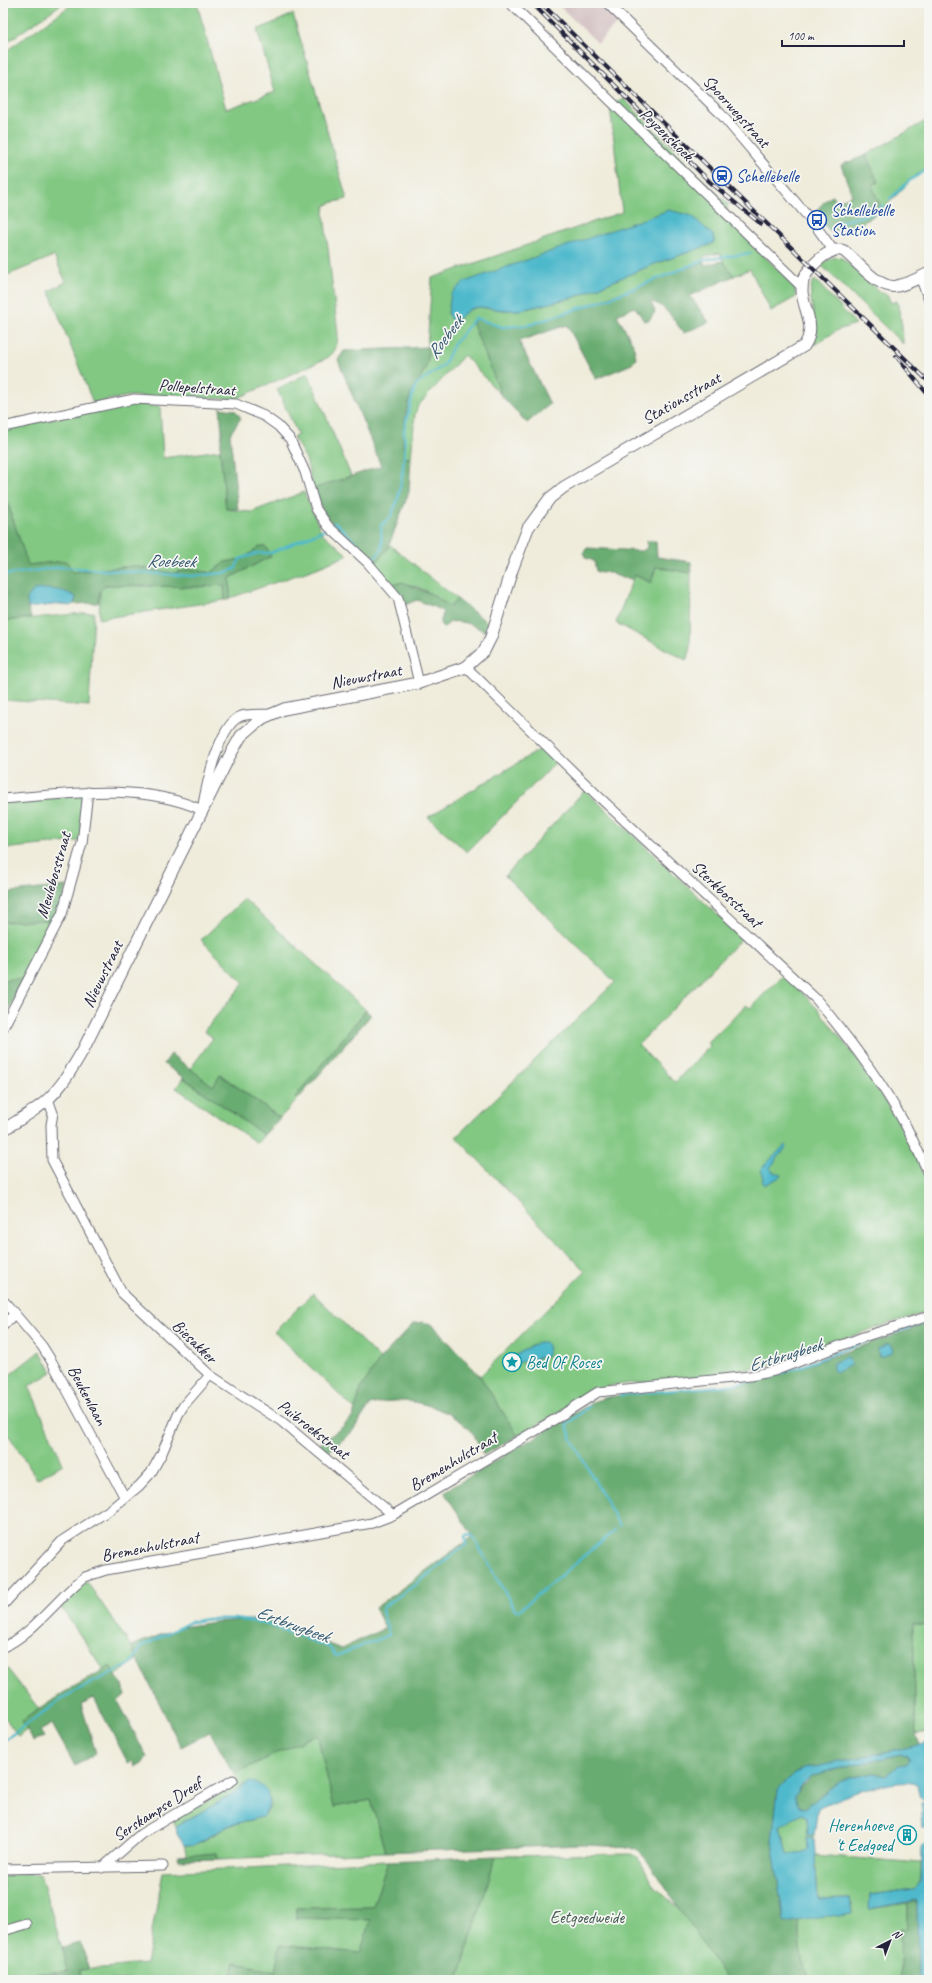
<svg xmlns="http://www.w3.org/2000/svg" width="932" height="1983" font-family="Caveat,sans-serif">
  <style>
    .industrial { fill: #d2bec1 }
    .green { fill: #82c883; stroke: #52755f; fill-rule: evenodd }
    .forest { fill: #69ac71; stroke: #466756 }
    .water { fill: #4fb9cc; stroke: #386e84; fill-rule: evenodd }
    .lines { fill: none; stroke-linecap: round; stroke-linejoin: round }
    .stream { stroke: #4fb9cc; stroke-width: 2.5 }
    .minor-casing { stroke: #6a6973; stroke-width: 11 }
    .tertiary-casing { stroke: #6a6973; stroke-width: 13 }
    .minor { stroke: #fff; stroke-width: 9 }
    .tertiary { stroke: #fff; stroke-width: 11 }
    .rail-casing { stroke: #22223b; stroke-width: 4 }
    .rail { stroke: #f6f6f2; stroke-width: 2.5; stroke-dasharray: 8; stroke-linecap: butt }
    .labels { text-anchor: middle; stroke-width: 3.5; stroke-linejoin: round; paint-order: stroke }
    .street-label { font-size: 17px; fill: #22223b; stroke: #f6f6f2 }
    .transit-label { font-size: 17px; fill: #164399; stroke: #f6f6f2; text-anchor: start }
    .culture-label { font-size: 17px; fill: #0d838f; stroke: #f6f6f2; text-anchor: start }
    .park-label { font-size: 17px; fill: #445c54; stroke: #f6f6f2 }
    .water-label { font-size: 18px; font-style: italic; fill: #32576e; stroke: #f6f6f2 }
  </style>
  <rect width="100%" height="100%" fill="#f6f6f2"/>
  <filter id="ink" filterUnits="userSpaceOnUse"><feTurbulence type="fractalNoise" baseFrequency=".025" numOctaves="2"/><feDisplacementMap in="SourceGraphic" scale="8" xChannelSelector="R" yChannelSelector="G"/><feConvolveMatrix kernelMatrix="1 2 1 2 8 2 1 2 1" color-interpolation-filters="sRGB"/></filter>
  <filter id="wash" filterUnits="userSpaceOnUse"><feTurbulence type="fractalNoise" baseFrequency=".012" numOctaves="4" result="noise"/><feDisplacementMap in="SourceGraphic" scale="16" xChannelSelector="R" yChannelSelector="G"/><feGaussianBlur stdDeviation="0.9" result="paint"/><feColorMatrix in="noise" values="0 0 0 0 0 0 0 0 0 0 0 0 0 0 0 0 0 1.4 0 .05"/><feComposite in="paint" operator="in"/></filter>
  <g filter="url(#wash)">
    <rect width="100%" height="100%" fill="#efecdb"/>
    <path class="industrial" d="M556 3H598L619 21 598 43Z"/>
    <path class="green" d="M3 3H63L3 45Z
      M74 3H197L226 109 275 92 257 30 293 14 347 199 330 203 325 206 324 213 338 334C337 346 337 351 327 358L236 399 129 396 93 403 49 291 66 282 54 256 3 277V53Z
      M623 98 701 178 728 204 726 217 794 286 796 297 771 311 750 269 734 276 723 261 720 253 703 257 704 262 672 273 575 310 529 325 502 327 483 320 473 325 500 392 499 393 464 355 418 406 415 414 411 458H406C399 448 406 404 412 392 419 377 432 366 427 347L432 278 622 212 610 106ZM713 235 712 244 652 265 575 297 521 310H504L479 307 470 309Z
      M929 119V168L915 176 882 210 871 185 878 182 866 155Z
      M835 257 842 258 881 293 887 294 891 303 897 301 902 325 903 344 821 265 829 259Z
      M814 280 818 283 856 324 838 330 814 345C815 341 816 337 816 333 817 319 805 291 814 280Z
      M308 373 351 476 313 489 306 459 293 437 298 435 277 389Z
      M127 404 160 406 163 458 220 450 226 509 251 512 304 492 322 533 348 555 317 568 230 598V578L271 556 260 546 243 559 225 562 211 573 191 569 173 573 133 566 72 572 67 561 28 565 3 489V429Z
      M389 544 457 599 450 607C433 595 413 579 391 585L374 566Z
      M656 567 691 573 690 652 686 660 616 623 634 575 651 583Z
      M106 585 196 587 224 585 225 600 99 619 100 591Z
      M94 612 89 706 3 700V621Z
      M542 748 556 762 467 852 428 817Z
      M585 790 742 938 638 1045 675 1082 710 1046 707 1043 746 1005 750 1008 784 974 817 1008 855 1056 896 1118 929 1184V1312L886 1324 771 1365 719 1375 614 1385 603 1388 518 1436 480 1376 585 1271 456 1137 615 982 505 876Z
      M83 795 80 841 3 849V802Z
      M244 899 366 1010 295 1097 298 1099 280 1118 221 1075 213 1086 190 1069 213 1038 204 1031 244 983 201 940Z
      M58 916 27 978 3 980V922L53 920Z
      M183 1078 264 1135 257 1143 176 1088Z
      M313 1293 380 1359 361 1388 355 1410 274 1332Z
      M40 1351 52 1372 29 1386 63 1464 37 1479 6 1431 3 1433V1380Z
      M87 1582 131 1646 137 1660 116 1675 110 1666 104 1670 60 1606 72 1593Z
      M913 1624 929 1625V1732L916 1734Z
      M3 1663 39 1709 22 1721 27 1730 18 1736 3 1715Z
      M317 1734 334 1807 371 1800 385 1852 218 1859 217 1853 187 1856 184 1845C192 1849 217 1833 225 1828 241 1818 280 1823 268 1793L245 1784 228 1797 176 1826 173 1821 237 1783 234 1774Z
      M801 1814 807 1817 808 1835H814V1838H807L808 1850 806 1853 787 1854 780 1826Z
      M631 1854 638 1858 656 1888 682 1911 727 1980H458L496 1856Z
      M815 1855 921 1863C921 1872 923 1883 914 1889L870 1895V1909L907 1903V1929H900L901 1980H811L809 1978 802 1962 799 1920 852 1912 850 1898 818 1899Z
      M388 1861 373 1907 296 1908V1918L371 1920 360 1953 281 1945 275 1972 235 1962 231 1980H80L79 1970 146 1964 163 1872Z
      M3 1873 40 1874 69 1971 3 1976Z"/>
    <path class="forest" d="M866 155 878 182 872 185 882 210 859 225 831 232 813 214 827 199 833 196 837 202 852 195 841 165Z
      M723 261 734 276 690 296 709 322 684 333C675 323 666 304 651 302L655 312 649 320 644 321 635 307 617 315 633 344 636 358 632 364 596 379 567 325 519 341 550 404 527 423 499 393 500 392 473 324 475 318 502 327 529 325 575 310 672 273 704 262 705 265Z
      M427 347C432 366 419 377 412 392 406 404 399 448 406 458H411L409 492 388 548 374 566C348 541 325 524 313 489L381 466 338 360 344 351Z
      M220 408 235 410 241 418 230 434 238 509H226L220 450 222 432Z
      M8 504 28 565 67 561 72 572 134 566 173 573 191 569 211 573 225 562 243 559 260 546H265L271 556 230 578V598L225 600 224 585 196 587 106 585 100 591 98 603 74 604 76 597 28 608 31 618 3 621V506Z
      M646 541H656L657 557 691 562V573L656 567 651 583 635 575 633 579 622 578 608 572 601 573 596 571 594 561 586 558 583 553 587 548 642 551 647 548Z
      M402 582 431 594 450 607 457 599 488 623 484 631C474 626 463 620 451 622 448 623 447 626 443 627L440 624 443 613 439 609 417 600 405 605 391 585Z
      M67 886 58 916 53 920 3 922V893Z
      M27 978 3 1018V980Z
      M366 1010 371 1015 298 1099 295 1097Z
      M171 1054 213 1086 220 1075 280 1118 264 1135 164 1064Z
      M422 1322 432 1324 480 1376 518 1436 483 1455C480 1448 477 1439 472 1433 456 1413 421 1399 394 1401 386 1401 378 1403 370 1405L352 1432 327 1453 317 1446 341 1428 353 1416 361 1388 380 1359 413 1324Z
      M929 1323V1625L913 1624 916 1734 920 1745 805 1769 795 1773 778 1790 772 1841 784 1922 799 1920 802 1962 811 1980H727L646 1859 638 1851 630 1847 584 1845 385 1852 371 1800 334 1807 317 1734 234 1774 210 1732 181 1747 131 1646 182 1627 215 1622 267 1619 341 1649 385 1628 375 1608 473 1536 444 1492 595 1401 608 1397 639 1393 711 1388 764 1380Z
      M110 1666 122 1685 125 1695 118 1701 147 1757 142 1763 135 1767 133 1761 128 1763 94 1698 81 1704 96 1753 75 1766 52 1724 40 1731 44 1737 33 1741 22 1721 63 1693Z
      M901 1754 906 1755 909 1759 906 1764 899 1765 885 1776 874 1773 841 1780 805 1808 799 1807 794 1796 812 1775Z
      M217 1853 218 1859 178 1860 177 1856Z
      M496 1856 458 1980H365L343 1978 342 1980H231L235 1962 275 1972 280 1945 360 1953 371 1920 296 1918V1908L373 1907 388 1861Z
      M917 1900 918 1980H901L900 1928 907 1929V1903Z
      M81 1943 90 1969 79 1970 80 1980H12L11 1975 68 1971 62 1947Z"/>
    <path class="water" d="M669 210 692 216 713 235 715 240 712 244 652 265 575 297 521 310H504L479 307 470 309 456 320 450 319 448 313 451 294 464 282Z
      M44 589C55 589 67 591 76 597L74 604 69 606 61 604 28 608 27 598 34 590Z
      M785 1145 787 1146 770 1168 773 1172 781 1175 780 1177 764 1185 762 1183 763 1178 760 1170Z
      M538 1342H545L548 1345V1353L546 1356C533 1359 521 1362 510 1365L509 1363C511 1356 530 1347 538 1342Z
      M888 1344 891 1346 893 1351 884 1356H879L878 1349Z
      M846 1357H848L851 1365 836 1372 833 1370V1363Z
      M929 1743 928 1798 921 1799 918 1785C901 1775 835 1798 818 1808L814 1835H808L807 1817 801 1814 780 1826 787 1854 806 1852 808 1850 807 1837 814 1838 818 1899 850 1898 852 1913 784 1923 772 1841 778 1790 795 1773 805 1769ZM901 1754 906 1755 909 1759 906 1764 899 1765 885 1776 874 1773 841 1780 805 1808 799 1807 794 1796 804 1782 812 1775Z
      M249 1782C270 1784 276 1803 262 1817L230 1825 192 1846 184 1845 177 1834 176 1826 228 1797Z
      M927 1802V1816L929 1828H923L921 1803Z
      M929 1842V1980H918L917 1900 869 1909 870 1895 914 1889 921 1882 922 1849 923 1845Z"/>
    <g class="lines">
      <path class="stream" d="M922 173 929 167
        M890 199 909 181 920 174
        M840 222 873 213 884 205
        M332 524 336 523 373 560 382 549 381 525 391 517 398 498 402 477 405 448 404 430 414 390 417 384 444 365 454 344 475 318 502 327 529 325 607 299 704 260 751 253
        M3 575 61 567 192 576 223 573 235 569 240 559 258 553H271L326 529
        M620 1395 722 1386 761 1380 798 1368 852 1346 929 1321
        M589 1406 567 1425 572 1440 620 1526
        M3 1739H6L66 1696 133 1662 141 1647 190 1622 208 1619H234L257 1622 272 1626 329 1647 336 1656 389 1635 382 1611 383 1607 415 1585 464 1546 466 1544 465 1536 471 1535 475 1540 515 1610 518 1611 615 1530"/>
    </g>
  </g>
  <g filter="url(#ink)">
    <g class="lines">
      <g class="minor-casing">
        <path id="minor" d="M510 3 803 288
          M607 3 720 113 815 225 833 250
          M920 277 929 300
          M3 427 134 399 236 404 264 416 278 426 290 439 305 472 316 509 328 526 368 563 398 598 419 683
          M466 667 597 795 816 999C849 1038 881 1081 906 1126 914 1142 921 1158 929 1173
          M3 799C69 794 139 782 202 810 206 787 218 728 239 717 247 713 261 715 270 714
          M3 1028 62 914 82 843 88 792
          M48 1099 53 1113 51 1125 52 1160 122 1293 210 1375 281 1421 393 1515
          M3 1300 42 1346 52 1362 125 1498
          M3 1326 14 1314
          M3 1605 63 1540 111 1509 139 1486 151 1473 162 1453 178 1415 184 1405 210 1375
          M3 1647C27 1638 56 1602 76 1584L85 1577 106 1570 372 1523 393 1515 557 1418 598 1392 750 1376 774 1371 863 1337 929 1316
          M102 1868 141 1834 233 1780
          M3 1869 163 1866
          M3 1931 27 1924"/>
      </g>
      <g class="tertiary-casing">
        <path id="tertiary" d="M3 1130C14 1123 26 1116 37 1108 58 1094 70 1072 83 1050L229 757 241 736 254 725 263 718 284 709 419 683 466 667 484 651 491 637 512 570 528 528 550 498 564 487 804 346C820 323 797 304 803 281 806 269 831 244 844 251 858 262 879 290 897 286 908 284 919 278 929 273"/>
      </g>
      <use href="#minor" class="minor"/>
      <use href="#tertiary" class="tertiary"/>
      <g class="rail-casing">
        <path id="rail" d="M532 3 710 182 761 224
          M541 3 929 382
          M896 356 929 396"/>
      </g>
      <use href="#rail" class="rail"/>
    </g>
  </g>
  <defs>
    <g id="station-ring" transform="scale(1)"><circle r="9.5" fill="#f6f6f2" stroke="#1a4fb4" stroke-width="1.5"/><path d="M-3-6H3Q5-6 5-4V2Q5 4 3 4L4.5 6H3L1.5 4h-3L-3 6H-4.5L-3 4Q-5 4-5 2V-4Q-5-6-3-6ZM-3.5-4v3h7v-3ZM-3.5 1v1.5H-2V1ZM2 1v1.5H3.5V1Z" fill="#1a4fb4"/></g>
    <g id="bus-ring" transform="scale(1)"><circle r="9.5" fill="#f6f6f2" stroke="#1a4fb4" stroke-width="1.5"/><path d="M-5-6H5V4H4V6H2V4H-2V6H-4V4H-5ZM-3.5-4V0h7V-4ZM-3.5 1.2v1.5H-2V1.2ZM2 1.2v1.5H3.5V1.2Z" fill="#1a4fb4"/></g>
    <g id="sight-ring" transform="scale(1)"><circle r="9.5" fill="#f6f6f2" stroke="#0f9aa8" stroke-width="1.5"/><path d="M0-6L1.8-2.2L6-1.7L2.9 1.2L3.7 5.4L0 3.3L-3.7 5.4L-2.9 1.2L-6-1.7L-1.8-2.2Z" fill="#0f9aa8"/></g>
    <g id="building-ring" transform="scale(1)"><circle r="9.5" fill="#f6f6f2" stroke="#0f9aa8" stroke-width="1.5"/><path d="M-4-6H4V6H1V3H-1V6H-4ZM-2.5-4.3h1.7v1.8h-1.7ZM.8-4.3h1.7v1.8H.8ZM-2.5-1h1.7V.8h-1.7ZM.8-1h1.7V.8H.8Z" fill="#0f9aa8"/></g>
  </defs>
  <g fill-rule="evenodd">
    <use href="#station-ring" x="722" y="176"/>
    <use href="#bus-ring" x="817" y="220"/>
    <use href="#sight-ring" x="512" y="1362"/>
    <use href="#building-ring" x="907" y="1835"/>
  </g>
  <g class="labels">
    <g class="street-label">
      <text transform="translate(737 111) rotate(48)" y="6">Spoorwegstraat</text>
      <text transform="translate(667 134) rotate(44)" y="6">Peyzershoek</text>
      <text transform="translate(197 387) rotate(4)" y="6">Pollepelstraat</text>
      <text transform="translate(681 398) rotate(-30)" y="6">Stationsstraat</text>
      <text transform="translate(366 676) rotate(-11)" y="6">Nieuwstraat</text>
      <text transform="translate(53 875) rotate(-74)" y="6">Meulebosstraat</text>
      <text transform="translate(727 894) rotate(43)" y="6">Sterkbosstraat</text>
      <text transform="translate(102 974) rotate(-64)" y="6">Nieuwstraat</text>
      <text transform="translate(195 1341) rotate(44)" y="6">Biesakker</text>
      <text transform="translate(88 1395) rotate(62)" y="6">Beukenlaan</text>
      <text transform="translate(314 1429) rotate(38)" y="6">Puibroekstraat</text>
      <text transform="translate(453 1461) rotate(-31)" y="6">Bremenhulstraat</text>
      <text transform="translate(150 1546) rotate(-11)" y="6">Bremenhulstraat</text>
      <text transform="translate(157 1809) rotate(-33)" y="6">Serskampse Dreef</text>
    </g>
    <g class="transit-label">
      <text x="736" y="182">Schellebelle</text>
      <text x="831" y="216">Schellebelle<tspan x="831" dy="20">Station</tspan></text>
    </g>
    <g class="culture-label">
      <text x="526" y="1368">Bed Of Roses</text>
      <text x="893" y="1831" text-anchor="end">Herenhoeve<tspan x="893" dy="20">'t Eedgoed</tspan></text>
    </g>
    <g class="park-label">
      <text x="587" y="1923">Eetgoedweide</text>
    </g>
    <g class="water-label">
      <text transform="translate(445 337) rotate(-53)" y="6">Roebeek</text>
      <text transform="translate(171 561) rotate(1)" y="6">Roebeek</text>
      <text transform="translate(785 1355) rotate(-17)" y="6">Ertbrugbeek</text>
      <text transform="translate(293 1624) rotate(20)" y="6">Ertbrugbeek</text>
    </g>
  </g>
  <rect width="932" height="1983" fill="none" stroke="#f6f6f2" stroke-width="16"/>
  <g transform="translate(890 1941) rotate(42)" stroke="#f6f6f2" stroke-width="3" paint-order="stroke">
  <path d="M0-3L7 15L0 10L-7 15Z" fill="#22223b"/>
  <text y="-6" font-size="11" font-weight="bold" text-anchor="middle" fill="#22223b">N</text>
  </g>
  <path d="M782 40v6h122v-6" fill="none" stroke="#22223b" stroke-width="2"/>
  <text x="788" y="40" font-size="12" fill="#22223b" stroke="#f6f6f2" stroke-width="3" paint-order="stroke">100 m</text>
</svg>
